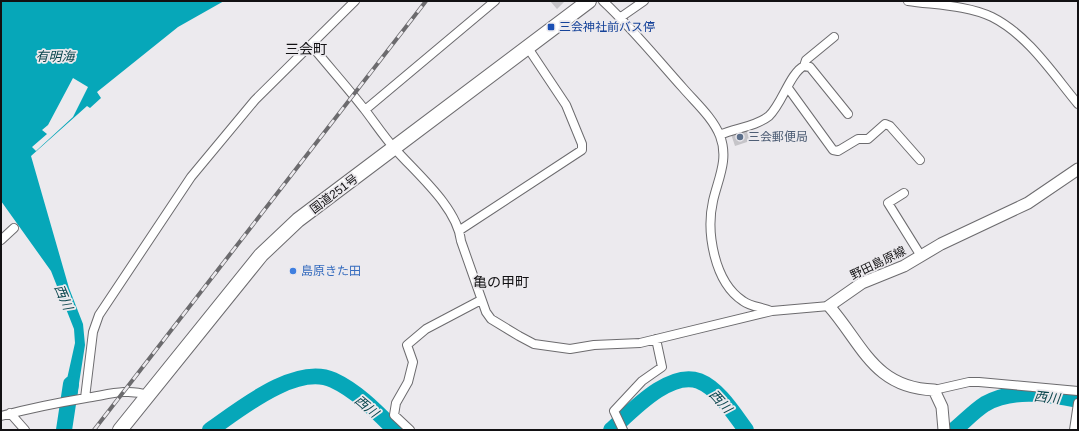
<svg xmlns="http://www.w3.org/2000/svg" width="1079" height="431" font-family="Arial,'Noto Sans JP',sans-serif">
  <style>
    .water { fill: #06a7b9 }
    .pier { fill: #eceaee }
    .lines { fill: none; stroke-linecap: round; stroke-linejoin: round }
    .river { stroke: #06a7b9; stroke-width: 16 }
    .building { fill: #c5c4c8 }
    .street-casing { stroke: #6c6b6e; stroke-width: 10 }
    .secondary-casing { stroke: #6c6b6e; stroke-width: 13 }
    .highway-casing { stroke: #6c6b6e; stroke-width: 16 }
    .street { stroke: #fff; stroke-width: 8 }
    .secondary { stroke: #fff; stroke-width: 11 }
    .highway { stroke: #fff; stroke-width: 14 }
    .rail-casing { stroke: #6c6b6e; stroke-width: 4 }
    .rail { stroke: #eceaee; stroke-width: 2.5; stroke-dasharray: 8; stroke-linecap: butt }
    .transit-dot { fill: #1a4fb4; stroke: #eceaee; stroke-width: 1.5 }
    .service-dot { fill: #5c6f8a; stroke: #eceaee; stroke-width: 1.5 }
    .shop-dot { fill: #3f7fe0; stroke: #eceaee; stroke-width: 1.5 }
    .labels { text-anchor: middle; stroke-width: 3.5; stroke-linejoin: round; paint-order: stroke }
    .transit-label { font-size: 12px; fill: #164399; stroke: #eceaee; text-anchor: start }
    .service-label { font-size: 12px; fill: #4e5e75; stroke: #eceaee; text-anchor: start }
    .street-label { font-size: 12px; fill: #121113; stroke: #eceaee }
    .shop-label { font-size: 12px; fill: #366cbe; stroke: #eceaee; text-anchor: start }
    .water-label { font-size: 13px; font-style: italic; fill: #09454d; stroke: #eceaee }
    .quarter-label { font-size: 14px; fill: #121113; stroke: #eceaee }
  </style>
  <rect width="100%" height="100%" fill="#eceaee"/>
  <path class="water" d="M1 1H224L178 27 97 92 101 98 90 108 87 106 31 156 69 288 83 324 85 345 77 396 63 397 75 343 74 329 51 271 1 201Z"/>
  <path class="pier" d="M73 78 88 87 73 117 36 151 32 147 47 134 42 130 48 125Z"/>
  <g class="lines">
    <path class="river" d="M64 430 71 384
      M210 430C239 410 296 363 333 380 357 391 377 412 395 430
      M611 430C631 412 669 370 699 381 719 389 734 414 746 430
      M954 430C964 422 974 411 985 404 1012 388 1049 394 1078 400"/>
  </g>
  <path class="building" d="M550 1H562L564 2 557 9Z
    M746 129 750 141 735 146 731 134Z"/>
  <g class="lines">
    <g class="street-casing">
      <path id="street" d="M603 1C632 28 657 59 683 88 696 103 713 118 720 136 729 159 718 179 713 201 706 232 714 282 743 301 751 307 762 307 771 311
        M908 1C935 5 967 5 992 17 1028 35 1053 74 1078 104
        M621 17 644 1
        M311 45C329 67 348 88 365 110 375 123 384 137 395 149 417 174 457 207 461 241L486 312 491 319 519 336 534 344 570 349 594 345 640 343 772 311 829 306
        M804 66 806 60 834 37
        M788 88 833 150 838 151 858 139H868L885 124 890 126 920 160
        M365 110 495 1
        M720 135C735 128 755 127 769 116 782 104 790 73 804 66L810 67 848 114
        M904 193 888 203 921 256
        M460 230 582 150V144L566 105 528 48
        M1 240 14 228
        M934 390 969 382H979L1078 391
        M85 398 93 332 99 315 191 177 255 100 355 1
        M10 413 25 430
        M1 416C31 408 56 403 86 398 107 395 127 388 147 395
        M410 430 394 415 396 403 408 382 413 362 407 345 426 329 481 300
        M623 430 614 411 642 381 662 367 656 339
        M1074 430 1078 403"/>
    </g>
    <g class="secondary-casing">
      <path id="secondary" d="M944 430 942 407 934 390C874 388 863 345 829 306L862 283 904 266 941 244 1028 203 1078 169"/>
    </g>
    <g class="highway-casing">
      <path id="highway" d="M120 430 261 255 298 220 589 1"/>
    </g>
    <use href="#street" class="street"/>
    <use href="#secondary" class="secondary"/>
    <use href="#highway" class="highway"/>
    <g class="rail-casing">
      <path id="rail" d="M94 430 426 1"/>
    </g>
    <use href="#rail" class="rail"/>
  </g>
  <rect class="transit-dot" x="547" y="23" width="8" height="8" rx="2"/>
  <circle class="service-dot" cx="740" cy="137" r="4"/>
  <circle class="shop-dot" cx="293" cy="271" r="4"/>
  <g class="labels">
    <g class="transit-label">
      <text x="559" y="31">三会神社前バス停</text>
    </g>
    <g class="service-label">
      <text x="748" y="141">三会郵便局</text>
    </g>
    <g class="street-label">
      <text transform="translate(334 194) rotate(-37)" y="4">国道251号</text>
      <text transform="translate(878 263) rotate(-26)" y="4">野田島原線</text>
    </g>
    <g class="shop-label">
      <text x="301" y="275">島原きた田</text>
    </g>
    <g class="water-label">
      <text x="55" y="61">有明海</text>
      <text transform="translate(64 297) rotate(67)" y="5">西川</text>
      <text transform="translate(1047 397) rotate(6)" y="5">西川</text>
      <text transform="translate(721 401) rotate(48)" y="5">西川</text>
      <text transform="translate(367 406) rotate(40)" y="5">西川</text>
    </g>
    <g class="quarter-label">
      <text x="306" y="54">三会町</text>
      <text x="501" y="287">亀の甲町</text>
    </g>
  </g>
  <rect width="1079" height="431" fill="none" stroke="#121113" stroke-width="4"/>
</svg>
